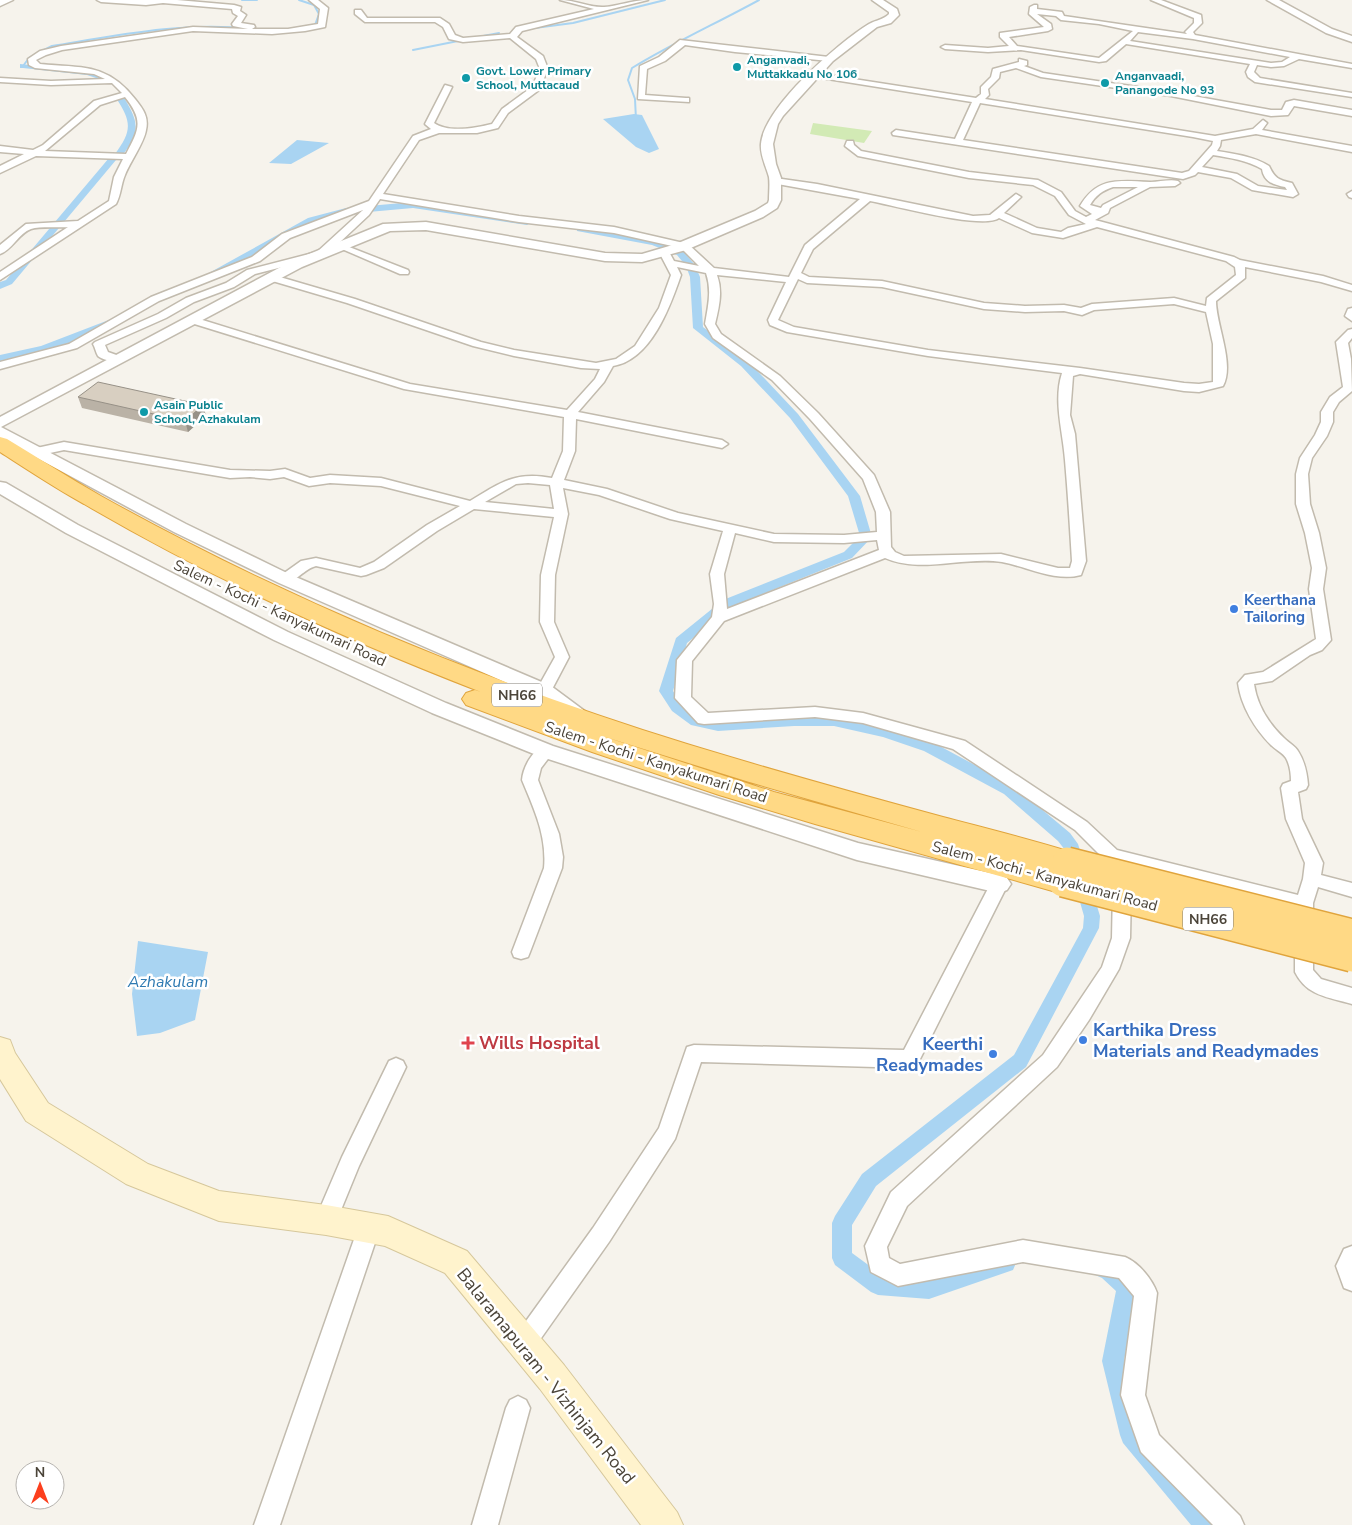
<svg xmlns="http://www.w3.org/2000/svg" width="1352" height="1525" font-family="'Nunito Sans',sans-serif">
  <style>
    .green { fill: #d2eab5 }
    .water { fill: #a9d4f2 }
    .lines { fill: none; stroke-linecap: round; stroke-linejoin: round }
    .stream { stroke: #a9d4f2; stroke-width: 2 }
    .canal { fill: #a9d4f2; fill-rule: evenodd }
    .minor-casing { stroke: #c2bbae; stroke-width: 3 }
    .tertiary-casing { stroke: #c2bbae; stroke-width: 3 }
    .secondary-casing { stroke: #d6c79b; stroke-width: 2 }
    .trunk-casing { stroke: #e0a43c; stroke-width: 2 }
    .minor { fill: #fff; fill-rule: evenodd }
    .tertiary { fill: #fff; fill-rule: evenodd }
    .secondary { fill: #fff3cd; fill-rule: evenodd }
    .trunk { fill: #ffd985; fill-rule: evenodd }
    .trunk-bridge-casing { stroke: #e0a43c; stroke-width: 32; stroke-linecap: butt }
    .trunk-bridge { stroke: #ffd985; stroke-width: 29 }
    .wall { fill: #bab2a6 }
    .shaded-wall { fill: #979187 }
    .building { fill: #d8cfc1; stroke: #979187 }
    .culture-dot { fill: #0f9aa8; stroke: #fff; stroke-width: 2 }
    .shop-dot { fill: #3f7fe0; stroke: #fff; stroke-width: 2 }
    .health-dot { fill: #e0444e; stroke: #fff; stroke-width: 2 }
    .labels { text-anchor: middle; stroke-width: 5; stroke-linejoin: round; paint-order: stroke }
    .far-culture-label { font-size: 12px; font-weight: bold; fill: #0d838f; stroke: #fff; text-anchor: start }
    .shield { fill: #fff; stroke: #817c74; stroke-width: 1 }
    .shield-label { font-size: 14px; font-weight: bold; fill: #4b4439 }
    .shop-label { font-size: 15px; font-weight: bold; fill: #366cbe; stroke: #fff; text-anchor: start }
    .street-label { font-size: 15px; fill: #4b4439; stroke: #fff }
    .water-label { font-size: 16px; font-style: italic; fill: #2e7ab2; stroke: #fff }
    .near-shop-label { font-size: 18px; font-weight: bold; fill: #366cbe; stroke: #fff; text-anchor: start }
    .near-health-label { font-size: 18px; font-weight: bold; fill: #be3a42; stroke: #fff; text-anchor: start }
    .near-street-label { font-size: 18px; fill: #4b4439; stroke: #fff }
  </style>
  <rect width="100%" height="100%" fill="#f6f3ec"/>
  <path class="green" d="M813 123 872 131 864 143 810 134Z"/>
  <path class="water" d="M634 114 642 115 659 149 649 153 636 147 603 119Z
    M297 140 329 143 291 164 269 163Z
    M138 941 208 952 195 1020 160 1033 137 1036 132 994Z"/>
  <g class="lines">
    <path class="stream" d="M242 0H257
      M299 0 314 5 319 14 315 25 309 26
      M527 29 573 23 665 0
      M478 37 499 33
      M413 50 463 40
      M42 51 52 46C114 36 187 21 249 29
      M23 66 29 58 35 55
      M636 120 635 99 628 80 632 68C673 43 717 23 759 0"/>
    <path class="canal" d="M20 64 88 71 109 79 105 81 87 75 23 68H20Z
      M117 96H123C139 122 141 131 122 156H119L115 154C132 131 132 122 116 98Z
      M109 158 116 160 12 284 0 289V282L6 280Z
      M413 202 527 219 532 222 527 225 413 208 346 214 314 222 208 280H202L200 278 308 218 346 208Z
      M580 226 654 240 683 251 695 265 700 277 703 327 749 362 798 414 860 496 872 537 852 558 733 606 687 643 673 691 682 705 700 717 718 721 794 716H834L885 727 934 743 1014 786 1070 833 1078 844 1100 916 1099 928 1026 1067 876 1186 852 1225V1253L882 1275 929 1279 1006 1253 1013 1256 1016 1263 1013 1270 929 1299 878 1295 871 1292 835 1265 832 1258V1223L835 1216 862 1174 1014 1055 1083 928 1084 916 1065 850 1058 841 1004 794 924 751 883 737 834 726H794L718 731 691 725 672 711 659 691 676 638 723 600 844 552 860 536 848 496 790 418 741 366 693 328 690 277 686 266 677 255 652 245 577 231V227Z
      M114 318 119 321 118 323C79 340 41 355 0 361V355L41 346Z
      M1100 1257C1116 1261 1131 1272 1137 1288L1124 1361 1141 1429 1214 1517 1218 1525H1191L1123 1443 1120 1435 1102 1361 1116 1291 1102 1278 1093 1274 1090 1267 1093 1260Z"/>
    <g class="minor-casing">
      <path id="minor" d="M97 0H177L234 5 241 7 240 11 246 15 241 23 254 25 255 27 252 29H288L318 24 320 9 309 0H318L328 8 325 27 305 31 272 34 193 31 62 50 46 55 36 60 40 64C82 68 107 63 135 99 143 109 149 117 146 130 144 143 130 162 125 175 121 184 121 195 116 204L0 280V272L68 227C59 228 40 226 31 229 19 233 12 250 0 254V245L26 224 78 221 109 201 114 177 123 159 36 156 0 173V166L24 154 0 152V146L33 150 43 145 94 101 122 93 112 83 51 85 0 82V78L51 81 105 79 94 74 35 68 29 65 28 59 40 51 61 46 193 27 248 29 233 26 232 24 238 16 233 13 232 9 163 3 146 5 101 2ZM125 97C144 121 139 129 126 154L45 151 100 105Z
        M560 0C575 0 591 8 604 7 619 6 632 0 648 0L522 31 517 37 543 56 548 69 539 90 508 113 498 128 477 133H439L419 140 383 194 519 216 614 227 688 244 714 268 789 277 805 245 860 199 772 183 770 181 775 178 817 184 973 216 990 215 1016 194 1021 197 1004 213 1037 228 1061 232 1068 228 1086 224 1069 215 1055 196 1033 185 969 178 858 156 845 146 847 141H853L854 145 861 151 969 172 1038 180 1061 192 1075 211 1086 217 1092 214 1080 206C1098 176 1119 181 1150 182 1159 182 1170 179 1178 181L1180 183 1175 186 1150 187 1110 208 1108 213 1095 220 1234 257 1240 260 1323 276 1352 285V291L1321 282 1245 267V278L1216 301C1216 325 1235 364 1223 386L1199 392 1184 391 1080 374 1073 376 1070 415 1075 434 1086 561 1081 575C1055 582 1028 567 1002 562 964 556 921 574 885 558L724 621 692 661 691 697 708 713 815 707 863 713 965 741 1087 822 1117 850 1298 895 1303 879 1305 863 1286 819 1281 788 1283 784 1291 781C1291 774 1290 765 1286 758 1283 753 1276 750 1271 745 1255 729 1241 706 1238 683L1245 675 1263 672 1316 639 1309 589 1312 568 1305 533 1296 504V474L1300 458 1315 435 1321 422V412L1330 397 1343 387 1336 342 1348 330 1352 329V338L1348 343 1351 359 1352 391 1339 402 1333 412V422L1327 436 1312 458 1308 474 1310 504 1319 533 1326 568 1323 589 1331 640 1322 650 1310 655 1272 681 1254 684C1257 705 1269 724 1284 738 1289 743 1295 746 1298 751 1305 762 1307 773 1308 785L1306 789 1298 792 1302 819 1323 863 1321 875 1352 883V897L1318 887 1313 903V970L1321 979 1352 988V1004C1328 997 1307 996 1295 972V908L1105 860 1075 830 953 749 863 723 815 717 704 724 698 723 675 698 677 660 712 617 714 604 710 574 723 531 670 519 599 495 563 488 568 514 555 575 554 622 569 657 549 695 544 696 539 695 536 691 555 657 540 622 541 575 554 517 474 509 437 531 384 568 366 575 361 576 316 566C303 569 294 586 280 582L278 579 280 576 301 561 316 558 360 568 374 562 427 525 460 506 381 486 330 483 309 486 284 477 270 479 250 477 230 478 64 450 36 456 32 455 30 452 32 449 64 442 230 470 270 471 285 469 310 478 330 475 381 478 470 501C500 483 514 471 552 478L563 451 564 417 404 389 188 322 187 320 192 317 196 318 410 384 567 410 595 379 600 369 581 368 514 356 473 346 347 303 269 280 268 278 273 275 355 299 481 342 514 350 596 363 616 359 635 346 659 308 671 275 659 252 660 250H668L674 261 699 266 681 248 614 233 519 222 380 199 369 215 339 243 408 270 409 272 408 274H400L335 246 325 256 255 274 234 287 194 302 166 318 105 345 108 352 122 357 124 359 122 361C116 363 103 360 98 356 96 353 95 347 93 344L95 342 158 314 186 298 226 283 247 270 317 252 363 210 290 238 260 261 159 301 77 348 0 369V362L69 344 151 297 252 257 282 234 369 201 413 136 431 129 425 124 445 85 452 87 434 123C448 133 476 128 492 124L502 109 532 87 540 69 536 59 510 38 463 42 449 39 443 27 435 22H365L355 14V10H361L367 18H440L449 24 455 35 463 38 510 34 516 27 594 9ZM1113 187H1138L1103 205 1101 208 1090 205C1096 195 1102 191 1113 187ZM870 201C892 205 983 230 999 218L1032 233 1063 238 1097 227 1226 261 1235 267 1236 275 1207 298 1206 306 1174 298 1092 304 1081 308 1064 305 1025 306 984 303 882 281 809 277 801 273 813 249ZM677 267 706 273C712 291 708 306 705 324L713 338 772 380 810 419 863 479 876 512 877 532 844 535 774 534 678 513 607 489 564 480 575 451 576 419 722 448 728 444 722 440 578 412 604 382 613 366C651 360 670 307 681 275ZM717 275 786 282 768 320 770 325 787 332 928 356 1062 373C1053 401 1063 432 1065 460 1068 494 1070 528 1072 561L1070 568H1058L1001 554 904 556 895 552 891 547 890 512 874 475 818 413 780 376 721 334 715 324C719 307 723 292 717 275ZM798 279 807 283 882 287 984 309 1025 312 1064 311 1082 315 1094 310 1174 304 1206 312 1213 344V382L1199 384 1184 383 1080 368 928 350 794 327 778 320ZM528 483 550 485 554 509 485 502 516 484ZM735 533 774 542 844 543 877 540 879 550 727 609 724 574Z
        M1151 0H1161L1201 15 1202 23 1193 32 1195 35 1352 64V68L1299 59 1284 66 1271 67 1257 65 1254 72 1260 78 1352 93V97L1255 82 1248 77 1246 72 1250 64 1126 44 1106 61 1099 62 1021 50 988 52 945 49 941 47 945 45 988 48 1009 46 1000 37V33L1044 27 1029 14 1030 7 1034 5H1037V9L1062 12 1064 16 1187 34 1185 32 1194 23V18ZM1037 14 1056 16 1061 20 1099 24 1133 31 1099 58 1017 46 1009 37 1048 31 1052 29 1051 24ZM1138 32 1193 39 1290 57 1282 62 1271 63 1130 41Z
        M680 40 829 57 833 59 829 61 735 52 685 45 665 61 647 69 645 95 686 98H689V102L638 99 640 66 659 57Z
        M1019 59 1027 61V65L1024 66 1043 73 1171 92 1271 110H1282L1286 102 1294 100 1352 110V116L1294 106 1288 115 1271 116 1171 96 1041 77 1016 68 1000 72 999 78 988 89 989 95 985 99 1215 136 1253 129 1263 120 1267 123 1262 130 1352 146V152L1256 134 1221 140 1220 146 1217 151C1235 154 1253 156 1269 166 1275 179 1279 180 1292 183L1298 194 1293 197 1252 190 1231 178 1198 172 1195 175 1183 179 893 135 892 133 896 130 955 139 972 102 815 77 811 75 815 73 976 98 981 94V87L991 77 993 69 1019 62ZM980 103 1193 137 1213 141 1212 145 1189 171 1182 173 963 140ZM1213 155C1230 158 1247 160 1262 169 1264 182 1274 185 1285 187L1287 190 1258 186 1237 174 1202 167Z
        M1352 191V198L1349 197 1347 194Z
        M1352 308V321L1345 316 1348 309Z
        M546 745 552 747 554 751 541 768 538 780 559 834 563 857 562 868 530 952 528 957 521 959 514 957 512 952 544 868C547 836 534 809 522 780 523 767 533 749 546 745Z
        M999 877 1005 879 1008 884 917 1065 910 1068 701 1062 675 1139 609 1242 532 1351 524 1355 516 1351 512 1343 516 1335 593 1228 659 1128 687 1047 694 1045 904 1050 993 879Z
        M1122 883 1128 885 1131 890 1130 938 1119 969 1089 1020 1057 1067 907 1206 887 1247 889 1258 900 1264 1023 1240 1125 1257C1139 1263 1152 1279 1157 1293L1145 1395 1159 1435 1240 1516 1244 1525H1213L1141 1452 1121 1395 1134 1296 1119 1278 1023 1262 898 1286 871 1272 865 1246 891 1192 1043 1055 1102 967 1112 938 1113 890 1116 885Z
        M396 1058 403 1061 406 1067 359 1166 334 1227 326 1230 318 1227 315 1220 342 1157 389 1061Z
        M369 1218 377 1221 380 1228 280 1525H254L358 1228 361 1221Z
        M1352 1246V1291L1344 1288 1336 1266 1344 1249Z
        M518 1396 526 1400 530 1408 498 1525H472L506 1408 510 1400Z"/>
    </g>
    <g class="tertiary-casing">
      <path id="tertiary" d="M0 0H13L0 6Z
        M872 0H883L897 9 899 15 891 23 877 27 833 61 783 116 778 124 773 144 776 164 781 178V200L777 208 763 217 686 250 642 262 605 261 426 230 390 231 302 267 1 427 186 524 291 575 551 686 586 712 589 717 586 722C569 727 550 706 537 696L279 583 174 532 0 438V417L292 261 383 224 426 222 605 253 642 254 676 244 755 211 768 203 769 200C769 193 770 184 769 177 766 166 760 155 761 144 764 107 838 43 869 24 876 20 883 20 889 14V12Z
        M1267 0H1279L1332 29 1352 36V42L1326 33Z
        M0 482 6 483 78 525 288 632 446 703 553 746 858 843 999 875 1007 878 1011 884 1007 890 999 893 857 860 539 756 432 713 274 640 66 533 0 494Z"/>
    </g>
    <g class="secondary-casing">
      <path id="secondary" d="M0 1037 10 1040 15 1053 48 1103 148 1164 219 1191 326 1205 388 1216 467 1251 564 1365 677 1512 683 1525H641L540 1389 445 1273 385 1246 326 1235 219 1221 126 1184 26 1121 0 1079Z"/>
    </g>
    <g class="trunk-casing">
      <path id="trunk" d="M0 437 7 439C39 458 69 478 101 496 287 600 484 681 687 744 772 770 858 794 943 817 988 829 1033 840 1077 854L1082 862 1077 870 1069 872 1074 874 1078 882 1074 890 1063 894 815 824 719 795 592 752 466 705 462 699 466 693 475 690 481 692C344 639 211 578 84 504 55 488 28 470 0 452ZM599 735 746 781 922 832 774 792Z"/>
    </g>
    <use href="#minor" class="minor"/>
    <use href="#tertiary" class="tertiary"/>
    <use href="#secondary" class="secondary"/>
    <use href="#trunk" class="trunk"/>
    <g class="trunk-bridge-casing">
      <path id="trunk-bridge" d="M1067 862 1352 934
        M1063 882 1352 957"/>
    </g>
    <use href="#trunk-bridge" class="trunk-bridge"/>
  </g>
  <path class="wall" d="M78 397 206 416 188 432 82 408Z"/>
  <path class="shaded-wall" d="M203 405 206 416 188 432 185 421Z"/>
  <path class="building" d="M98 382 203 405 185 421 78 397Z"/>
  <g class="culture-dot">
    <circle cx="737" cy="67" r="5"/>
    <circle cx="466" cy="78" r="5"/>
    <circle cx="1105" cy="83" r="5"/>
    <circle cx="144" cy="412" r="5"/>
  </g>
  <g class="shop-dot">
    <circle cx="1234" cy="609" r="5"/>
    <circle cx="1083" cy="1040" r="5"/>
    <circle cx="993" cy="1054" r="5"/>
  </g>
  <path class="health-dot" d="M465.5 1035.5h5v5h5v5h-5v5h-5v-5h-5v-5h5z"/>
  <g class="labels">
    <g class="far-culture-label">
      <text x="747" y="64">Anganvadi,<tspan x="747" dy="14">Muttakkadu No 106</tspan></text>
      <text x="476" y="75">Govt. Lower Primary<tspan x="476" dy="14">School, Muttacaud</tspan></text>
      <text x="1115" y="80">Anganvaadi,<tspan x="1115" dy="14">Panangode No 93</tspan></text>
      <text x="154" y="409">Asain Public<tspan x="154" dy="14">School, Azhakulam</tspan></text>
    </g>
    <g class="shield">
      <rect x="492" y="683.5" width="50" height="23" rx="4"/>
      <rect x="1183" y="907.5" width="50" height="23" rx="4"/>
    </g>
    <g class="shield-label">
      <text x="517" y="700">NH66</text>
      <text x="1208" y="924">NH66</text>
    </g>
    <g class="shop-label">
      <text x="1244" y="605">Keerthana<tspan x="1244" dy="17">Tailoring</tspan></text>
    </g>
    <g class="street-label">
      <text transform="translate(280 613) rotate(25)" y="5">Salem - Kochi - Kanyakumari Road</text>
      <text transform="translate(656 762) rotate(18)" y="5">Salem - Kochi - Kanyakumari Road</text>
      <text transform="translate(1045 876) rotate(15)" y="5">Salem - Kochi - Kanyakumari Road</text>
    </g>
    <g class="water-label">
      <text x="168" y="987">Azhakulam</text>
    </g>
    <g class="near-shop-label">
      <text x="1093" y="1036">Karthika Dress<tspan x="1093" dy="21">Materials and Readymades</tspan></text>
      <text x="983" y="1050" text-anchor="end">Keerthi<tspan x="983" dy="21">Readymades</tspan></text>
    </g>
    <g class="near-health-label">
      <text x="479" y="1049">Wills Hospital</text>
    </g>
    <g class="near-street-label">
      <text transform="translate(546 1376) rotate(51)" y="6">Balaramapuram - Vizhinjam Road</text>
    </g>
  </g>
  <g transform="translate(40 1485)"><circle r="24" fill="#ffffff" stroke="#b7b4b0"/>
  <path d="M0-4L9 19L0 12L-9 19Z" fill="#fc3f1d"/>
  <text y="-8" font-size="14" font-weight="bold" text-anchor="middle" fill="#4b4439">N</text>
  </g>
</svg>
